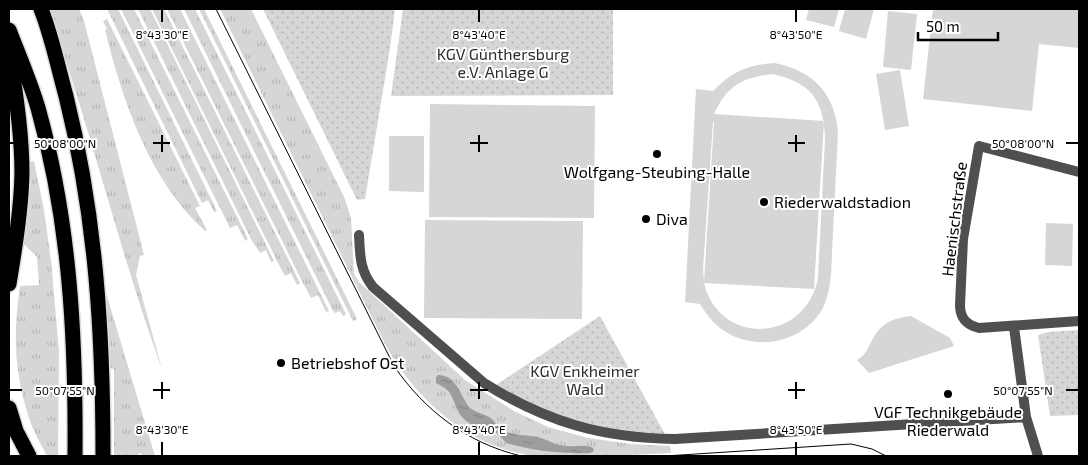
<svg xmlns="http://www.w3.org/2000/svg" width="1088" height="465" font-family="'Exo 2',sans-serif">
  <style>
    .grass { fill: url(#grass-tufts) }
    .park { fill: #d6d6d6; fill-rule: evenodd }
    .garden { fill: url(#garden-dots) }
    .water { fill: url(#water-ripples) }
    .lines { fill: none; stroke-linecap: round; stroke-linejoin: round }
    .motorway-casing { stroke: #dbdbdb; stroke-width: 18 }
    .minor { stroke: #4f4f4f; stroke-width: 10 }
    .motorway { stroke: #000; stroke-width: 15 }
    .tram { stroke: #000; stroke-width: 1 }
    .ticks { fill: none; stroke: #000; stroke-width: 2 }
    .poi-dot { fill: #000; stroke: #fff; stroke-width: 2 }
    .labels { text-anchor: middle; stroke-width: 4; stroke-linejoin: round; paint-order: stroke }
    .park-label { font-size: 16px; fill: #2d2d2d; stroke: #fff }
    .poi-label { font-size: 16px; fill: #000; stroke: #fff; text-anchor: start }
    .street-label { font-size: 16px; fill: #000; stroke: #fff }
    .ticks-label { font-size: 12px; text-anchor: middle; fill: #000; stroke: #fff; stroke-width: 4; stroke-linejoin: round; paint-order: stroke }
  </style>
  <defs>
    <pattern id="grass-tufts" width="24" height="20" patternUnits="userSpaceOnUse" patternTransform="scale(1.25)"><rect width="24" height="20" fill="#d6d6d6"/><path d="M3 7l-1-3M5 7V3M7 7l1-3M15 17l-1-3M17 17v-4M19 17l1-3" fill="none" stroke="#b6b6b6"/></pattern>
    <pattern id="garden-dots" width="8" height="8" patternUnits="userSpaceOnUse" patternTransform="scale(1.25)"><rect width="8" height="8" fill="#d6d6d6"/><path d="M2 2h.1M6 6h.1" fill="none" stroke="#b6b6b6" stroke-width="1.8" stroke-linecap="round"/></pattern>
    <pattern id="water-ripples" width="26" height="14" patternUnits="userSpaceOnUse" patternTransform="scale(1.25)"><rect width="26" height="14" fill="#9d9d9d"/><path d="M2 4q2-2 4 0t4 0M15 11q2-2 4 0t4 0" fill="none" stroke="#858585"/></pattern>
  </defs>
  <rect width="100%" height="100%" fill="#fff"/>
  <path class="grass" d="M48 9H79L84 21 144 255 140 256 136 275 162 369C119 251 91 128 48 9Z
    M107 9H118L217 211 214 212 208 200 202 203Z
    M121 9H134L248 239 245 241 237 225 230 228Z
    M138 9H150L274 261 271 262 266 250 260 253 251 239Z
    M152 9H164L300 283 297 285 291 273 285 276 277 261Z
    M167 9H180L329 311 326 312 318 295 311 298 303 283Z
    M184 9H195L346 314 343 316 340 311 335 313 332 309Z
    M199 9H204L357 319 353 321Z
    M220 9H251L345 199 351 218 354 273 359 282 465 380 514 411 548 427 588 438 631 444 670 446 671 453C638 455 605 456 572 456 560 456 546 458 534 456 469 447 418 402 386 346Z
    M107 19 200 206 195 208 207 230 205 231C149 180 123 102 105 30L107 29 103 21Z
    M34 161 44 210 51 261 59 351 58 456H47C41 444 33 431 29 418 14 371 13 334 20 286L39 285 37 257 24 244 29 193 28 162Z
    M103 283 155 456H142L140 453 136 456H114V369L109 368Z"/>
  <path class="park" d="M809 9H839L834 27 806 20Z
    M845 9H874L866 39 839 31Z
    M933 9H1079V48L1039 44 1032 111 923 99Z
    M888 11 917 14 911 70 883 67Z
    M775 63C813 71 835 93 838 133L831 274C830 286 828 297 823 308 804 342 758 352 726 332 714 325 707 315 700 304L685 302 696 89 713 91C731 72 749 64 775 63ZM773 74C811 83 824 100 825 139L818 278C805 344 719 346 704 283L814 289 824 121 714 114C727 85 743 77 773 74ZM713 122H714L704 282 703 270Z
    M900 70 909 126 885 130 876 74Z
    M430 104 595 106 594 218 429 217Z
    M389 136H424V192L389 191Z
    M425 220 583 221 582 319 424 318Z
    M1046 223 1073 224 1072 266 1045 265Z
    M911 316 950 338 954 346 869 373 857 360C864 356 866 352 870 344 880 324 889 319 911 316Z"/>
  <path class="garden" d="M263 9H395L390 48 365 199 357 200Z
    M403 9H613V95L391 96Z
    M600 316 666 436 627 434 552 416 496 385Z
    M1079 330V415L1050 416 1038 335 1048 332Z"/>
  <path class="water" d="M438 375C457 375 461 397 469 407 475 413 487 414 493 420 496 423 496 426 500 429 513 437 528 434 541 438 550 441 557 446 567 446 576 447 585 444 593 448L594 451 590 453C562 454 533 451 506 443 489 419 479 434 464 419 456 412 455 400 449 392 446 388 440 385 436 383V377Z"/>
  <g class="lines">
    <g class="motorway-casing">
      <path id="motorway" d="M41 9C52 37 58 67 66 96 96 217 103 332 103 456
        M9 30C19 56 30 81 38 108 70 222 76 338 75 456
        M9 49C15 90 22 132 22 174 21 211 15 247 9 284
        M9 408 16 431 29 456"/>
    </g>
    <path class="minor" d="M1079 172 979 146 963 239 960 305C960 319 967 325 979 328L1079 321
      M359 235C360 256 360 271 373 287L484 383C546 422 602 438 675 439L1026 417
      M1014 327 1026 417 1038 456"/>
    <use href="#motorway" class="motorway"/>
    <path class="tram" d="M216 9 394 366C425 411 467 443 521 456
      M665 456 851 444 872 449 886 456"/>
  </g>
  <path class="ticks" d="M162 10V22M479 10V22M796 10V22M162 135V152M479 135V152M796 135V152M10 143H22M153 143H170M470 143H488M788 143H805M1066 143H1078M162 382V399M479 382V399M796 382V399M10 390H22M153 390H170M470 390H488M788 390H805M1066 390H1078M162 442V455M479 442V455M796 442V455"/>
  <g class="poi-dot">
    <circle cx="657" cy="154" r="5"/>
    <circle cx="764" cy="202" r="5"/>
    <circle cx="646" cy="219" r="5"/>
    <circle cx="281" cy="363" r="5"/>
    <circle cx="948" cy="394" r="5"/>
  </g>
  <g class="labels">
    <g class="park-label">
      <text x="503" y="60">KGV Günthersburg<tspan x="503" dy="18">e.V. Anlage G</tspan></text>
      <text x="585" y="377">KGV Enkheimer<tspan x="585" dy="18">Wald</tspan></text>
    </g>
    <g class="poi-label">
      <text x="657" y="178" text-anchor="middle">Wolfgang-Steubing-Halle</text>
      <text x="774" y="208">Riederwaldstadion</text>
      <text x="656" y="225">Diva</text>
      <text x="291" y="369">Betriebshof Ost</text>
      <text x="948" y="418" text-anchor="middle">VGF Technikgebäude<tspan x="948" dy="18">Riederwald</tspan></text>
    </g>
    <g class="street-label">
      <text transform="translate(954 219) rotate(-83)" y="6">Haenischstraße</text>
    </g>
  </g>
  <g class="ticks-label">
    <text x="162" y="39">8°43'30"E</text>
    <text x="479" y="39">8°43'40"E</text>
    <text x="796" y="39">8°43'50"E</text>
    <text x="65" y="148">50°08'00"N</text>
    <text x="1023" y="148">50°08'00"N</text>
    <text x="65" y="395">50°07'55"N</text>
    <text x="1023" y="395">50°07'55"N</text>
    <text x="162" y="434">8°43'30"E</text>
    <text x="479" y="434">8°43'40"E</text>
    <text x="796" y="434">8°43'50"E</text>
  </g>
  <rect width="1088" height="465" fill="none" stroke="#000000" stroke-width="20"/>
  <path d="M918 32v8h80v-8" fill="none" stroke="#000000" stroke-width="2.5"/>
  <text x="926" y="32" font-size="15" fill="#000000" stroke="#ffffff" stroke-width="4" paint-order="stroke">50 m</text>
</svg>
